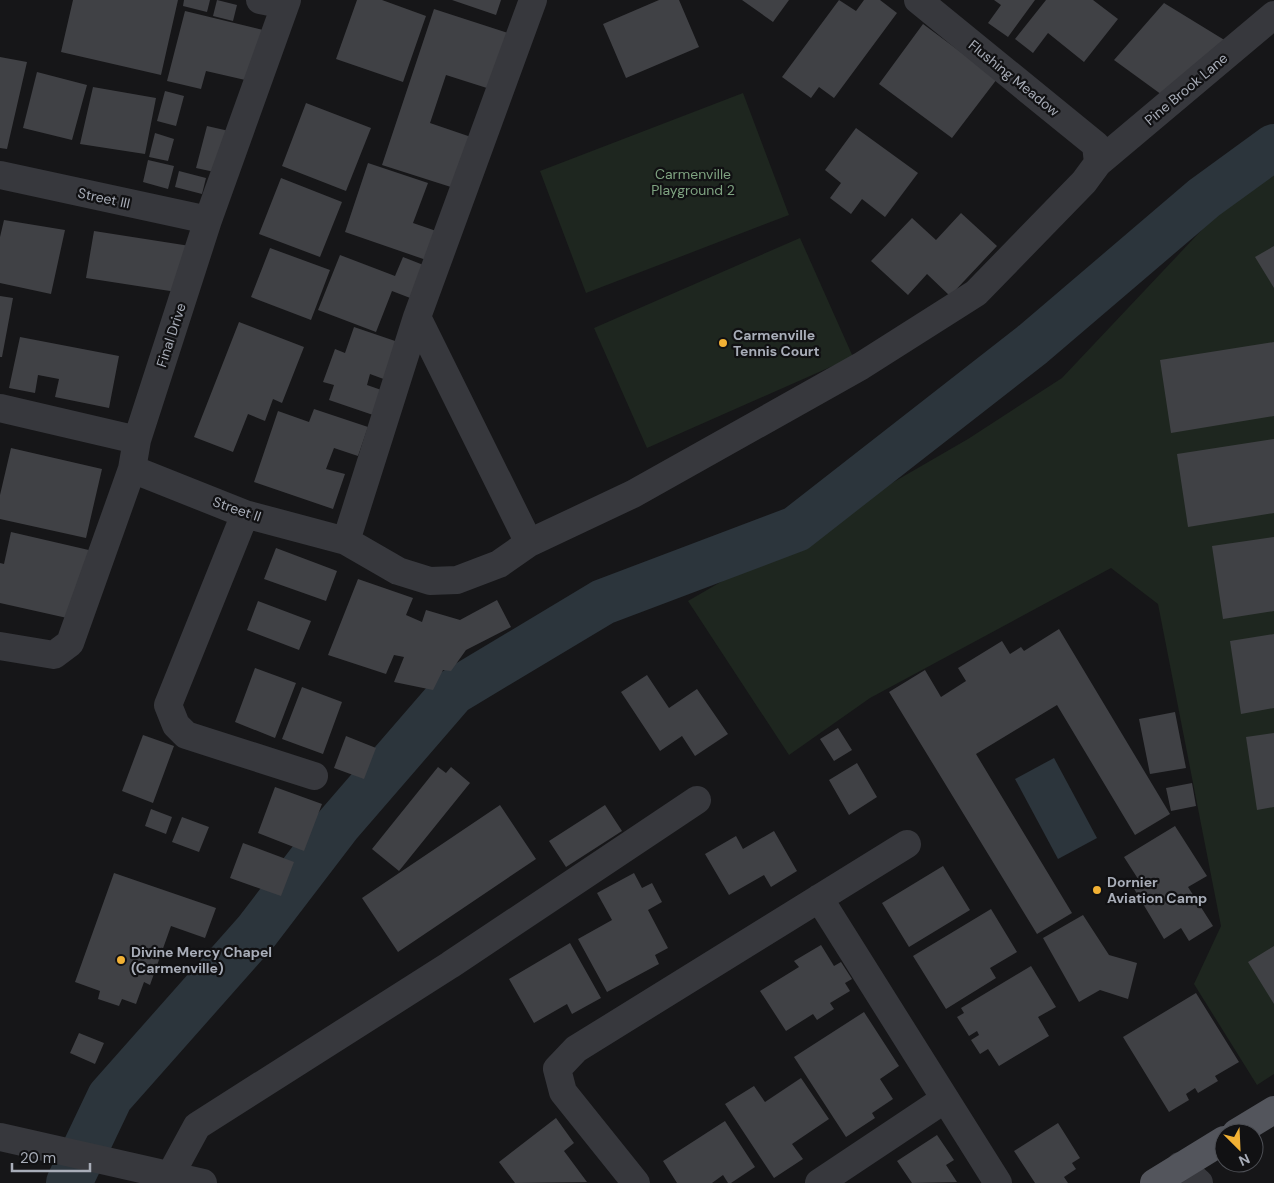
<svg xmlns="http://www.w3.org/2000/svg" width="1274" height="1183" font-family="'DM Sans',sans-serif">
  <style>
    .green { fill: #1e261f }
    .water { fill: #2c353c }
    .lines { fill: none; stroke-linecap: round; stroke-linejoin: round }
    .river { stroke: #2c353c; stroke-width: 46 }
    .building { fill: #404145 }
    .minor { stroke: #37383d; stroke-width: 28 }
    .major { stroke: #53555c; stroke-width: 28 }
    .poi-dot { fill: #f2b134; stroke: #111113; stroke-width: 2 }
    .labels { text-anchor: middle; stroke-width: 4.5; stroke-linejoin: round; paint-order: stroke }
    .street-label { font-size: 14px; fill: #a8adb8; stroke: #111113 }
    .park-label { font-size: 14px; fill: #7fa381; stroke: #111113 }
    .poi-label { font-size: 14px; font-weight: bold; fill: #a8adb8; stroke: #111113; text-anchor: start }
  </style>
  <rect width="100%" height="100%" fill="#161618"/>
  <path class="green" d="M743 93 789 215 586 293 540 171Z
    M1274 174V1074L1257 1085 1194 984 1221 926 1158 604 1111 568 870 698 789 755 688 601 968 439 1062 378 1213 218Z
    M800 238 853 357 647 448 594 328Z"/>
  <path class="water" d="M1054 758 1097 838 1058 859 1015 779Z"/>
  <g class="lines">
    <path class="river" d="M69 1183 110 1097 257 931 338 825 453 692 603 602 796 529 1033 344 1204 198 1274 147"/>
  </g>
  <path class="building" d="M73 0H178L161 75 61 52Z
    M184 0H210L207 12 183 6Z
    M217 0 237 5 233 21 213 16Z
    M357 0H382L426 16 403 82 336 59Z
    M452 0H501L496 15Z
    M659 0H679L699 47 626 78 603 24Z
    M742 0H789L773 22Z
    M839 0 856 11 864 0H880L897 13 834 98 819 87 811 98 782 77Z
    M994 0H1035L1008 37 988 23 1001 5Z
    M1046 0H1093L1118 19 1084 62 1048 33 1033 53 1015 39Z
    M1164 3 1226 41 1169 100 1114 60Z
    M434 9 508 33 490 89 446 75 430 123 471 137 454 188 382 165Z
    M185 11 267 31 254 82 206 71 201 89 167 81Z
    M923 24 997 79 952 138 879 84Z
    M0 57 27 62 7 149 0 148Z
    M37 72 87 85 72 140 23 128Z
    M93 87 156 98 145 154 80 144Z
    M165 91 184 96 176 126 157 121Z
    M306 103 371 128 346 191 282 166Z
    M207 126 229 131 219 173 196 168Z
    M856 128 918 173 885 217 862 199 851 214 830 198 841 183 825 170Z
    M155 133 174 139 168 161 149 157Z
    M148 160 174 166 168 189 143 182Z
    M368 163 428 183 413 223 442 233 432 262 345 232Z
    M179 171 206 178 202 194 175 187Z
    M281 178 342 202 320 257 259 234Z
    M961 213 997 246 950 296 927 274 908 295 871 261 912 218 936 240Z
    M4 220 65 230 51 294 0 283V237Z
    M94 231 190 246 183 293 86 278Z
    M1274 246V288L1255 257Z
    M270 248 330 270 311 320 251 297Z
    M340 255 395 276 403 257 431 268 418 301 392 291 376 332 318 310Z
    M0 296 13 298 2 357H0Z
    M239 322 304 347 282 403 273 399 265 421 248 414 233 452 194 437Z
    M354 327 401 343 389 381 370 374 367 385 387 392 379 417 329 400 334 385 323 382 335 349 345 353Z
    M20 337 119 356 109 408 55 397 59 379 38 375 35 393 9 388Z
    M1274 342V416L1171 433 1160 360Z
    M314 409 368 427 358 456 334 448 326 469 345 474 333 509 254 482 278 411 309 422Z
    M1274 439V513L1188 527 1177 454Z
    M11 448 102 469 86 538 0 519V495Z
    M11 532 93 551 76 620 0 603V563L4 564Z
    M1274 537V611L1223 619 1212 546Z
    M276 548 337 571 326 601 264 579Z
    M358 579 413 598 406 615 422 622 426 610 460 620 497 600 511 627 466 650 451 671 443 670 433 690 394 682 404 657 394 655 386 674 328 655Z
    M258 601 311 621 299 650 247 630Z
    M1059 629 1170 814 1135 835 1057 705 976 754 1072 913 1037 934 889 692 925 670 941 697 966 681 958 668 1002 641 1010 654 1021 647 1024 651Z
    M1274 634V708L1241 714 1230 641Z
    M255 668 296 683 275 738 235 722Z
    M647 675 669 708 697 689 728 734 695 756 682 736 660 751 621 692Z
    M302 687 342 702 323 754 282 739Z
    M1175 712 1186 768 1150 774 1139 719Z
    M838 728 852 750 834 761 820 739Z
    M1274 733V807L1257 810 1246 737Z
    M143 735 174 746 153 803 122 791Z
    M346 736 376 748 364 779 334 768Z
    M857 763 877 797 849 815 829 780Z
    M438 767 446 773 451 767 470 783 399 871 372 849Z
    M1192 783 1196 806 1171 811 1166 788Z
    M275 787 322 804 304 851 258 833Z
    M500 805 536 859 398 952 362 898Z
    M605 805 622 831 566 867 549 841Z
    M151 809 172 817 166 834 145 826Z
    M182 817 209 827 199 852 172 842Z
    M1175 826 1207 876 1188 887 1213 926 1189 941 1181 928 1164 939 1133 887 1140 882 1124 857Z
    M774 831 797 871 771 887 764 875 729 895 705 854 736 836 743 849Z
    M243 843 294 862 281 896 230 878Z
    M943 866 970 910 909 947 882 903Z
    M114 873 216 908 205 938 171 926 150 985 144 982 136 1004 122 999 119 1006 98 999 100 991 75 982Z
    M634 873 642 888 652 883 662 902 648 910 668 948 655 955 659 964 607 992 578 939 612 920 597 893Z
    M991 909 1017 952 990 968 996 978 946 1009 913 956Z
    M1083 915 1109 955 1137 963 1128 999 1100 990 1079 1002 1043 938Z
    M570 943 601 998 572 1014 567 1004 534 1023 509 979Z
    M821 945 834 966 841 962 852 979 845 983 850 991 830 1003 834 1009 817 1020 813 1014 786 1031 760 991 799 967 794 961Z
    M1274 946V1004L1248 962Z
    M1031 966 1056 1007 1038 1017 1049 1036 999 1066 988 1049 980 1054 971 1040 979 1035 977 1031 969 1036 957 1017 964 1013 961 1008Z
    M1196 993 1239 1062 1215 1076 1218 1081 1198 1093 1195 1088 1186 1094 1189 1100 1169 1112 1123 1037Z
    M864 1012 899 1066 880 1079 893 1099 872 1113 875 1118 846 1137 794 1057Z
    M79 1033 104 1043 95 1064 70 1053Z
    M801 1078 829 1119 792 1144 803 1159 774 1178 725 1104 754 1086 765 1102Z
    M556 1118 574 1143 564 1151 587 1182 515 1183 499 1162Z
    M725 1121 755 1167 731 1183H728L723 1175 712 1183H677L663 1161Z
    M1058 1123 1080 1158 1072 1163 1076 1169 1064 1177 1068 1183H1035L1014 1151Z
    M937 1135 954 1160 946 1165 957 1182 912 1183 897 1161Z"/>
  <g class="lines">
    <path class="minor" d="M260 0 285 5
      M918 0 1096 145 1098 163
      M0 175 208 220
      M417 317 529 543
      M0 408 137 440
      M132 469 245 514 346 541 398 571 430 581 457 580 499 564 529 543 633 494 861 366 976 293 1084 182 1098 163 1274 15
      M245 514 168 705 176 725 186 735 314 776
      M346 541 417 317 533 0
      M0 646 54 655 70 643 132 469 137 440 208 220 287 0
      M819 898 998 1183
      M0 1137 203 1183
      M1180 1166 1199 1183
      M166 1183 197 1126 450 965 697 800
      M636 1183 563 1092 557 1069 576 1049 907 844
      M819 1183 945 1099"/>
    <path class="major" d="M1236 1133 1274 1110
      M1154 1183 1224 1140"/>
  </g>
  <g class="poi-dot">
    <circle cx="723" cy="343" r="5"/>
    <circle cx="1097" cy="890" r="5"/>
    <circle cx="121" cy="960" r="5"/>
  </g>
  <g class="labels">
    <g class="street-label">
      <text transform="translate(1014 78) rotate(39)" y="5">Flushing Meadow</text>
      <text transform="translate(1186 89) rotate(-40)" y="5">Pine Brook Lane</text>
      <text transform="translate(104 198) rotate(12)" y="5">Street III</text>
      <text transform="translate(171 335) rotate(-72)" y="5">Final Drive</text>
      <text transform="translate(237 509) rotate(19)" y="5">Street II</text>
    </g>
    <g class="park-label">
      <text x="693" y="179">Carmenville<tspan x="693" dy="16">Playground 2</tspan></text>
    </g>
    <g class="poi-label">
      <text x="733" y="340">Carmenville<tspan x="733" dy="16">Tennis Court</tspan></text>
      <text x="1107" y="887">Dornier<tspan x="1107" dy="16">Aviation Camp</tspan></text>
      <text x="131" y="957">Divine Mercy Chapel<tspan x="131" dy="16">(Carmenville)</tspan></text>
    </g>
  </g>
  <g transform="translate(1239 1148) rotate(156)"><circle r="24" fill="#111113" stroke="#4d4f55"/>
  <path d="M0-4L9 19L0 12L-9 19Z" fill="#f2b134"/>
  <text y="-8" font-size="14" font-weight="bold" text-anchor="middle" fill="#a8adb8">N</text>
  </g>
  <path d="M12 1163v8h78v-8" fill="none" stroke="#a8adb8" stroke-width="2.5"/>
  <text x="20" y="1163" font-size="15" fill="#a8adb8" stroke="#111113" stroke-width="4" paint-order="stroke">20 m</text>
</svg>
